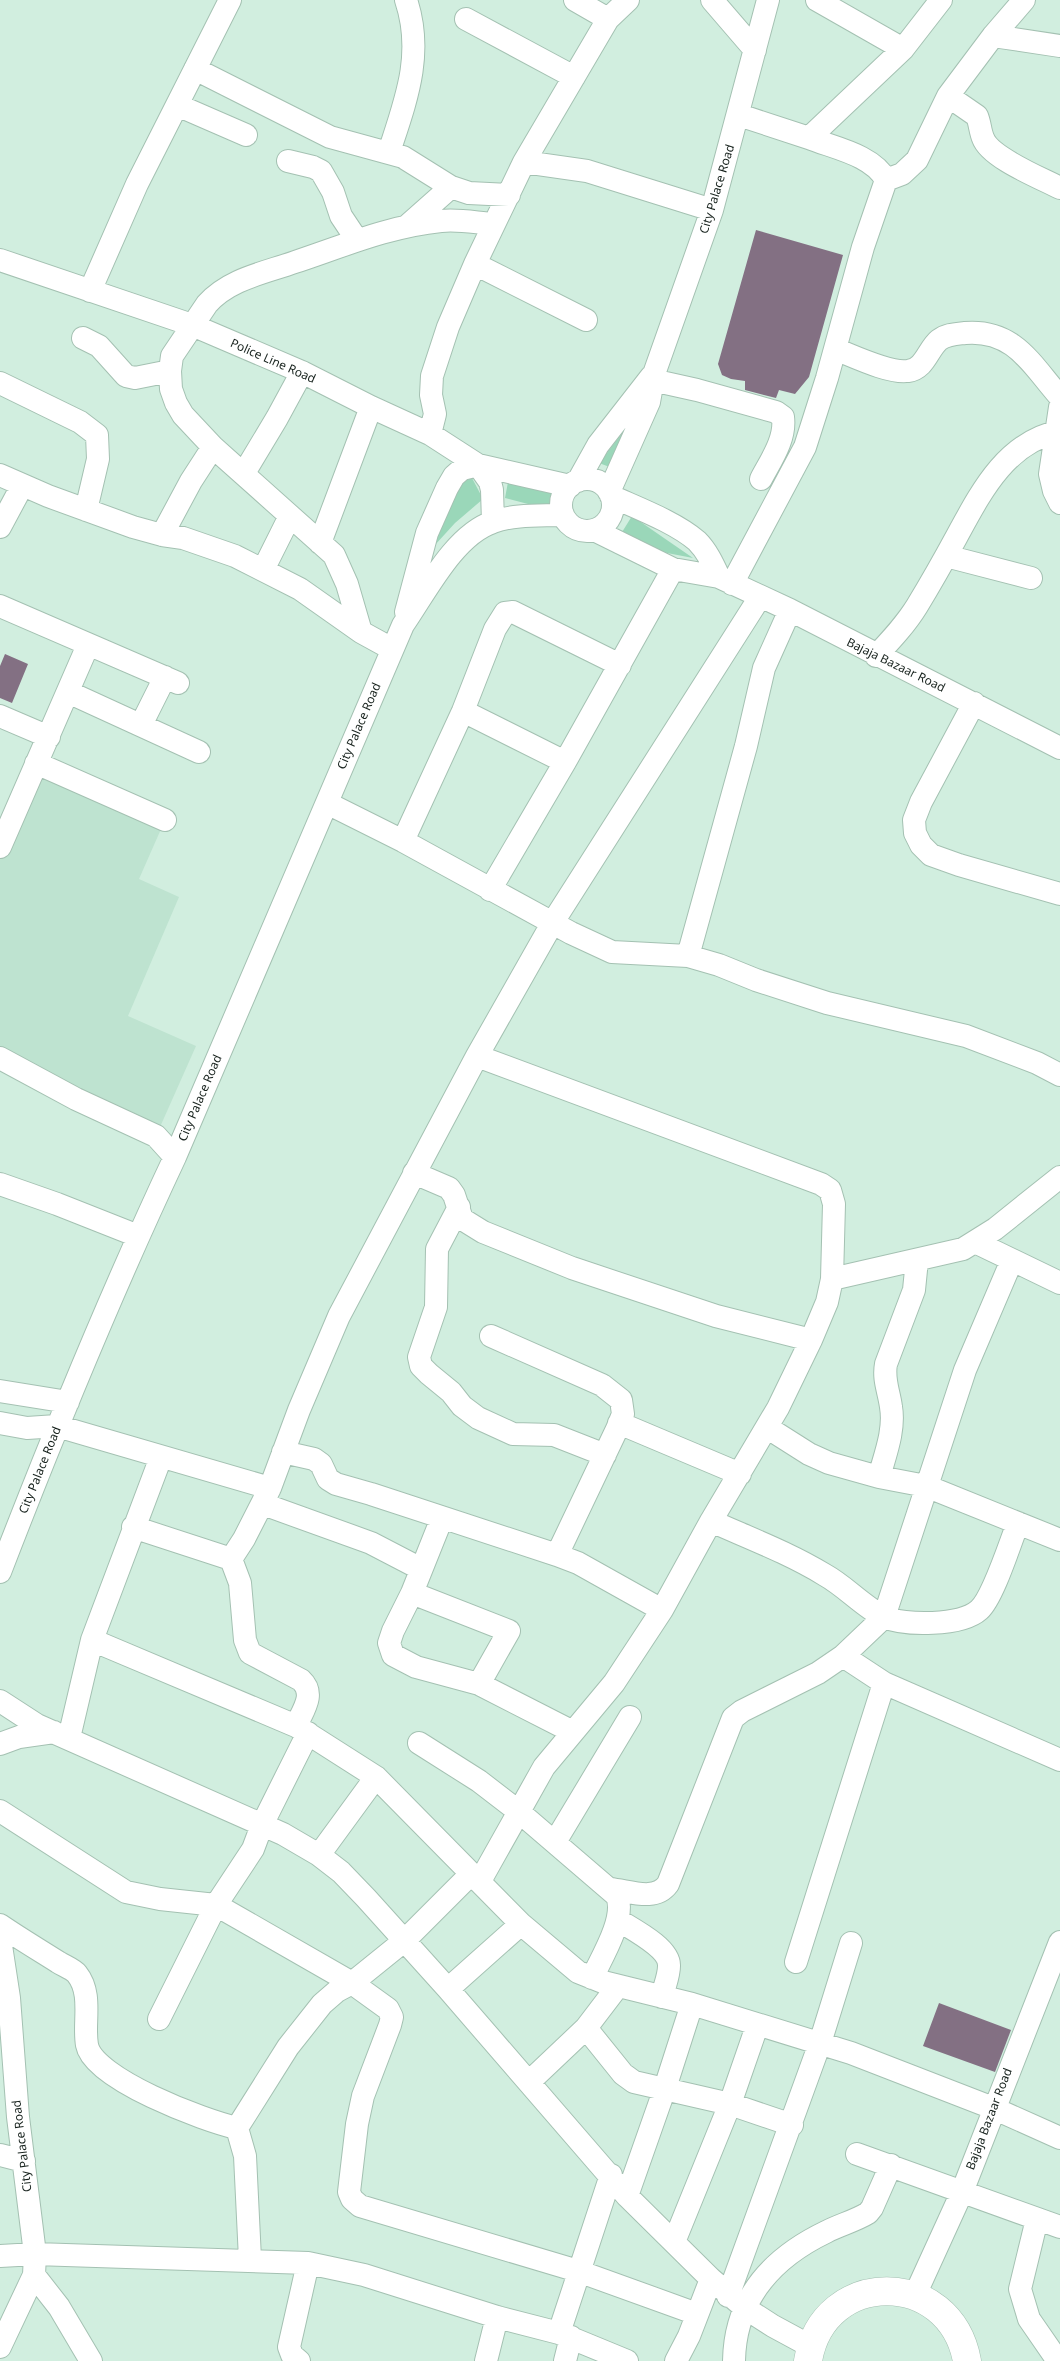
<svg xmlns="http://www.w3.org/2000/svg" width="1060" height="2361" font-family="'Noto Sans',sans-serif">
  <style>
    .built { fill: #bee3d0 }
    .green { fill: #9ad7b9 }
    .building { fill: #837083 }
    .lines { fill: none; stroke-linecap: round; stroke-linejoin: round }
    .minor-casing { stroke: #a4c1b2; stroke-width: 24 }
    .major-casing { stroke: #a4c1b2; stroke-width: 29 }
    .minor { stroke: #fff; stroke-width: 22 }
    .major { stroke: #fff; stroke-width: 28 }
    .labels { text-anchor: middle; stroke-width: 4; stroke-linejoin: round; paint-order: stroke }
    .street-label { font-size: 12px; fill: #17221d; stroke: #fff }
  </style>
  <rect width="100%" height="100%" fill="#d1eedf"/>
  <path class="built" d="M36 763 165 820 139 879 179 897 128 1016 196 1046 156 1136 0 1067V844Z"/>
  <path class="green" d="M634 418 615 469 599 463Z
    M472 478 483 499 455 523 435 545C442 523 447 486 472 478Z
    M508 482 554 492 551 510 505 498Z
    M632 516 693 558 667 553 619 537Z"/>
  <path class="building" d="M756 230 843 255 809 377 795 394 779 390 776 398 745 390V381L731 379 722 375 718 364Z
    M5 654 28 664 12 703 0 698V666Z
    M939 2003 1011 2030 995 2072 923 2046Z"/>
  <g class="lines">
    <g class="minor-casing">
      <path id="minor" d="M575 0 608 19
        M712 0 755 50
        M817 0 903 49
        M466 19 574 77
        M993 36 1060 46
        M195 69 330 137 403 157 451 187 469 193 509 195
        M948 96 977 116C980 123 980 131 983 138 990 158 1041 178 1060 188
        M177 105 246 135
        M739 115 809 138 903 49 941 0
        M389 152C406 100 424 54 406 0
        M288 161 313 167 321 171 333 192 341 216 357 240
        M524 162 587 171 712 210
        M886 180 902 174 917 160 948 96 993 36 1024 0
        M407 226 451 187
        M0 260 192 325 302 372 371 407 430 434 478 465 490 482 492 490 493 522
        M475 264 586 320
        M90 291 137 184 230 0
        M83 338 99 346 126 376 135 378 170 371
        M835 349C853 356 890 374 908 371 925 369 928 349 939 340 947 334 956 334 965 333 1014 329 1031 364 1060 397
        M652 380 697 390 776 412 783 417C786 439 771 460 761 479
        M0 383 80 422 97 435 98 459 86 510
        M1060 407 1050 474 1054 491 1060 503
        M430 434 435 414 431 395 432 376 448 327 475 264 524 162 608 19 628 0
        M244 473 277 418 302 372
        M0 475 48 496 133 527 162 535 183 538 235 556 300 589 361 632 392 649
        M561 505a26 26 0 1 1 52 0a26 26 0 1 1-52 0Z
        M578 481 598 445 651 377
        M609 492 649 402 654 374 712 210 768 0
        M611 496C637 508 675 522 697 541 707 551 713 564 719 577
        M0 527 22 486
        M594 530 673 569 719 577 790 610 1060 748
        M162 535 191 481 213 447
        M320 543 371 407
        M946 556 1031 578
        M263 570 290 516
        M732 584 805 447 827 378 863 247 886 180C873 155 834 148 809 138
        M0 606 178 683
        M406 612 427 533 447 488 454 476 462 469 478 465 570 486
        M361 632 347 584 334 555 213 447 183 415 176 403 171 389 170 371 172 356 207 304C229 279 264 273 295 262 343 246 390 226 441 221 459 219 477 223 494 224
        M876 656C891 640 906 624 917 606 931 583 944 560 957 536 981 492 1006 442 1060 431
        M68 692 199 752
        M974 703 921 802 914 820 915 833 921 845 931 855 959 865 1060 894
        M463 711 565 762
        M0 716 49 737
        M141 725 165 677
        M36 763 165 820
        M327 803 403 841 571 933 612 952 688 956 719 965 756 980 827 1003 966 1036 1037 1063 1060 1075
        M403 841 463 711 495 629 505 613 513 612 620 665
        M0 847 88 645
        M490 890 565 762 673 569
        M688 956 746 746 764 668 790 610
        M477 1056 821 1184 830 1190 834 1204 832 1279 827 1302 811 1340 778 1408 711 1521 662 1610 614 1683 544 1767 480 1881
        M0 1058 76 1099 156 1136 175 1157
        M414 1173 449 1188 454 1195 462 1219 483 1232 572 1268 716 1316 811 1340
        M0 1184 57 1204 138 1236
        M459 1207 437 1249 436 1307 419 1357 421 1366 429 1374 451 1392 462 1406 478 1418 513 1434 554 1435 605 1455
        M975 1242 1060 1283
        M832 1279 963 1249 995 1229 1060 1177
        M491 1336 602 1385 621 1400 623 1414 617 1429 557 1555
        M0 1391 68 1402
        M0 1423 27 1428 57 1426 270 1488 299 1410 339 1316 477 1056 553 922 760 597
        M619 1423 740 1474
        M768 1428 809 1454 829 1463 879 1477 926 1486 1060 1540
        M283 1452 314 1459 321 1464 328 1479 336 1484 371 1494 557 1555 578 1563 662 1610
        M879 1477C885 1455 895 1430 891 1407 889 1391 883 1380 886 1364L914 1290 917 1260
        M270 1488 244 1539 231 1559 240 1583 245 1640 250 1653 301 1680C316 1694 303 1710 296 1726
        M263 1504 371 1543 421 1569
        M442 1518 412 1593 393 1631 389 1643 393 1655 416 1667 479 1684 573 1732
        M711 1521C749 1538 789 1553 825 1575 845 1586 864 1607 884 1617 905 1626 961 1626 979 1610 993 1598 1010 1543 1018 1523
        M133 1527 231 1559
        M0 1572C54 1432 111 1293 175 1157L403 625C426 592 454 535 493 522 515 514 540 516 563 515
        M412 1593 509 1631 479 1684
        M92 1640 296 1726 376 1777 521 1924 578 1972 603 1982 692 2004 851 2053 993 2108 1060 2138
        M843 1656 884 1683 1060 1760
        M0 1701 37 1725 283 1834 319 1855 341 1872 366 1898 448 1989 627 2196 711 2279 745 2308 773 2326 810 2346
        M69 1738 92 1640 161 1457
        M419 1743 479 1781 518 1811 617 1896C626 1918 602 1957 592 1978
        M0 1744 19 1737 54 1732
        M0 1811 126 1892 160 1899 216 1905 352 1983 388 2009 392 2017 390 2025 363 2096 357 2124 349 2192 352 2199 360 2206 578 2271 697 2314
        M555 1842 630 1717
        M319 1855 376 1777
        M610 1889C630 1891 655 1902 668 1884L733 1718 742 1711 818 1673 843 1656 884 1617 965 1370 1012 1260
        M618 1920C632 1929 670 1948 669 1966 669 1976 664 1987 662 1997
        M0 1925C19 1938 39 1950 58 1962 64 1966 73 1969 77 1974 93 1994 83 2023 87 2045 93 2079 205 2121 237 2128L245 2156 250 2259
        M0 1939 9 1998 18 2117 35 2254 34 2275 0 2347
        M796 1962 884 1683
        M448 1989 521 1924
        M159 2019 216 1905 253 1849 262 1825 308 1733
        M586 2028 623 2074 634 2082 730 2104 792 2125
        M529 2082 586 2028 618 1986
        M237 2128 288 2047 322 2004 337 1991 352 1983 404 1941 471 1874
        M857 2154 1060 2227
        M0 2155 24 2161
        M627 2196 665 2088 692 2004
        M1037 2219 1020 2289 1029 2319 1058 2361
        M674 2242 730 2104 757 2026
        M0 2256 35 2254 308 2263 364 2275 497 2317 559 2333 627 2361
        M34 2275 59 2307 91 2361
        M915 2295 962 2192 1060 1942
        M728 2296 820 2043 851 1943
        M559 2333 611 2175
        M299 2361 292 2355 289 2347 308 2263
        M486 2361 497 2317
        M565 2361 571 2337
        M676 2361 689 2336 711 2279
        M734 2361C735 2298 772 2258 826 2232 839 2225 855 2221 868 2213L872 2208 891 2165"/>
    </g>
    <g class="major-casing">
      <path id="major" d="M808 2361C823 2268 950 2268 967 2361"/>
    </g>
    <use href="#minor" class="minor"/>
    <use href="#major" class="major"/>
  </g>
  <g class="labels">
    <g class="street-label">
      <text transform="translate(717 189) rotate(-73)" y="4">City Palace Road</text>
      <text transform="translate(273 361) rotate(24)" y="4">Police Line Road</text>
      <text transform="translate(896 665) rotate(26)" y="4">Bajaja Bazaar Road</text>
      <text transform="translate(359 726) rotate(-67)" y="4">City Palace Road</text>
      <text transform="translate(200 1098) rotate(-67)" y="4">City Palace Road</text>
      <text transform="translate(40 1470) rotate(-68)" y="4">City Palace Road</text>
      <text transform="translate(989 2119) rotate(-69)" y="4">Bajaja Bazaar Road</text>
      <text transform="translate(22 2146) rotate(-97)" y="4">City Palace Road</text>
    </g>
  </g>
</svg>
